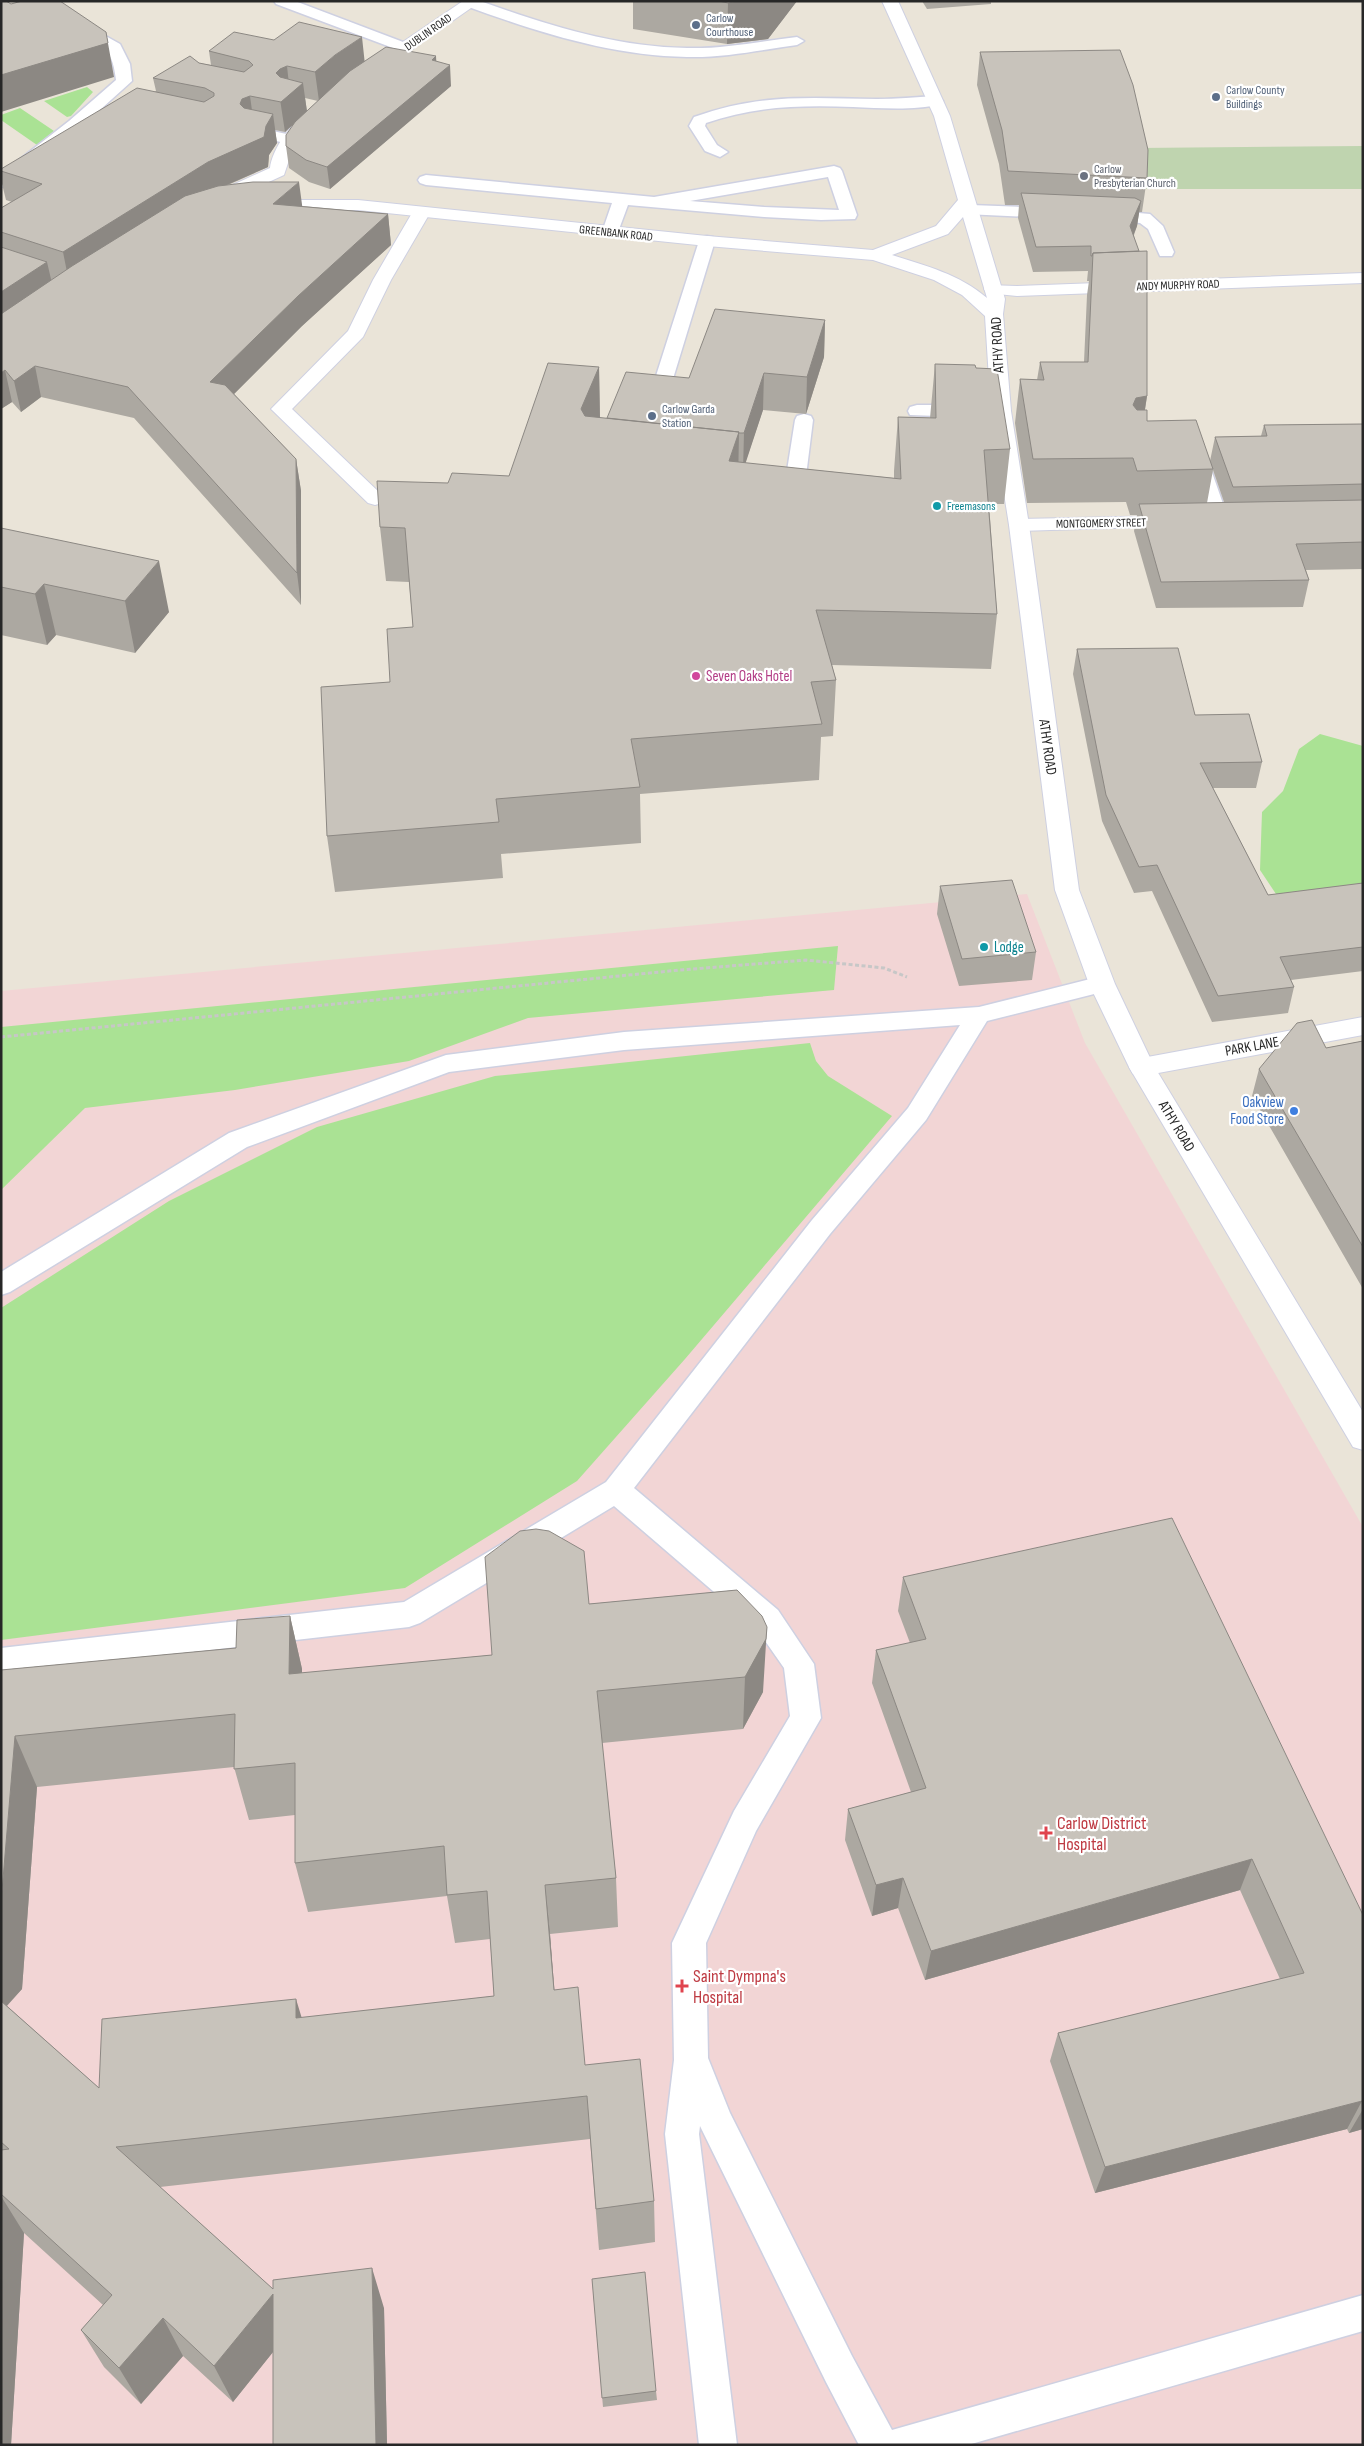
<svg xmlns="http://www.w3.org/2000/svg" width="1364" height="2446" font-family="'Sofia Sans Condensed',sans-serif">
  <style>
    .medical { fill: #f2d5d5 }
    .green { fill: #aae294 }
    .cemetery { fill: #bfd4af }
    .lines { fill: none; stroke-linecap: round; stroke-linejoin: round }
    .lane-casing { stroke: #ced0e1; stroke-width: 3 }
    .street-casing { stroke: #ced0e1; stroke-width: 2 }
    .secondary-casing { stroke: #ced0e1; stroke-width: 2 }
    .path { stroke: #c7c7c7; stroke-width: 3; stroke-dasharray: 4 2.5; stroke-linecap: butt }
    .lane { fill: #fff; fill-rule: evenodd }
    .street { fill: #fff; fill-rule: evenodd }
    .secondary { fill: #fff; fill-rule: evenodd }
    .wall { fill: #aca8a1; fill-rule: evenodd }
    .shaded-wall { fill: #8c8883 }
    .building { fill: #c8c3bb; stroke: #8c8883 }
    .service-dot { fill: #5c6f8a; stroke: #fff; stroke-width: 2 }
    .worship-dot { fill: #6b7280; stroke: #fff; stroke-width: 2 }
    .culture-dot { fill: #0f9aa8; stroke: #fff; stroke-width: 2 }
    .hotel-dot { fill: #d1479c; stroke: #fff; stroke-width: 2 }
    .shop-dot { fill: #3f7fe0; stroke: #fff; stroke-width: 2 }
    .health-dot { fill: #e0444e; stroke: #fff; stroke-width: 2 }
    .labels { text-anchor: middle; stroke-width: 4.5; stroke-linejoin: round; paint-order: stroke }
    .far-service-label { font-size: 12px; fill: #4e5e75; stroke: #fff; text-anchor: start }
    .far-street-label { font-size: 12px; fill: #272727; stroke: #fff }
    .far-worship-label { font-size: 12px; fill: #5b616d; stroke: #fff; text-anchor: start }
    .far-culture-label { font-size: 12px; fill: #0d838f; stroke: #fff; text-anchor: start }
    .street-label { font-size: 15px; fill: #272727; stroke: #fff }
    .hotel-label { font-size: 15px; fill: #b23c85; stroke: #fff; text-anchor: start }
    .culture-label { font-size: 15px; fill: #0d838f; stroke: #fff; text-anchor: start }
    .shop-label { font-size: 15px; fill: #366cbe; stroke: #fff; text-anchor: end }
    .near-health-label { font-size: 18px; fill: #be3a42; stroke: #fff; text-anchor: start }
  </style>
  <rect width="100%" height="100%" fill="#eae4d8"/>
  <path class="medical" d="M1027 894 1085 1043 1363 1527V2445H1V991Z"/>
  <path class="green" d="M87 87 93 92 71 116 67 117 44 101Z
    M20 108 54 131 37 145 1 120V115Z
    M1320 734 1363 746V896L1282 903 1260 870 1262 812 1283 791 1299 749Z
    M838 946 834 990 528 1018 409 1061 235 1090 85 1108 1 1190V1027Z
    M810 1043 816 1061 828 1076 892 1116 685 1359 577 1481 405 1588 1 1640V1308L169 1201 317 1127 495 1076Z"/>
  <path class="cemetery" d="M1362 146 1363 189H1034L1144 184 1140 157 1031 149Z"/>
  <g class="lines">
    <g class="lane-casing">
      <path id="lane" d="M274 1H295L411 45 413 48 406 52 401 51 276 4Z
        M465 1H480C547 25 615 47 687 48 724 49 761 41 797 37L804 41 797 45C761 50 724 58 687 57 611 56 537 32 466 6Z
        M77 20 120 44 130 64 132 81 81 127 7 185 1 187V174L69 121 116 80C112 44 100 44 72 27L70 24 72 21Z
        M935 96 940 98 943 101 940 104C915 111 879 108 853 107 802 105 755 106 706 123L705 126 717 145 728 152 720 157 705 151 689 126 694 117C760 93 810 98 877 99 896 99 916 97 935 96Z
        M254 127 296 136 298 139 290 144 248 135 246 132 248 129Z
        M834 166 840 168 842 171 857 215 855 219 821 220 764 217 628 205 618 232 616 236H604L602 232 612 203 426 185 420 183 418 180 420 177 426 175 654 197ZM828 177 839 210 764 207 690 201Z
        M971 205 1053 208 1059 209 1061 213 1059 217 1053 218 965 214 963 210 965 206Z
        M1104 210 1150 214 1163 226 1174 252 1172 256H1160L1148 229 1140 223 1098 219 1096 215 1098 211Z
        M707 236 713 237 715 241 672 382 669 386 642 397H630L627 393 630 389 655 379 699 241 701 237Z
        M917 405H966L973 407 975 411 973 415 966 417 910 415 908 411 910 407Z
        M804 414 811 416 813 420 805 484 802 488 795 490 768 486 765 482 768 478 786 477 795 420 797 416Z
        M1198 452 1205 454 1207 458 1229 521 1226 525 1219 527 1212 525 1209 521 1189 458 1191 454Z
        M1102 976 1110 978 1114 984 1110 990 987 1021 926 1120 830 1234 634 1488 778 1610 814 1664 821 1718 756 1831 706 1943 708 2058 730 2113 852 2356 892 2430 1363 2295V2331L968 2445H859L826 2382 700 2126 699 2134 737 2445H699L665 2134 674 2060 672 1943 734 1811 790 1716 784 1668 756 1628 614 1506 420 1623 409 1627 1 1674V1648L404 1602 606 1482 812 1220 908 1108 960 1025 624 1050 449 1072 247 1147 10 1292 1 1295V1272L229 1133 446 1055 624 1032 979 1007Z"/>
    </g>
    <g class="street-casing">
      <path id="street" d="M421 208 427 209 430 213 391 280 363 337 292 409 382 495 385 499 382 503 375 505 368 503 271 409 348 331 373 280 412 213 415 209Z
        M1363 273V283L1017 296 987 293 984 289 987 285 1017 286Z
        M1172 516 1179 518 1182 522 1179 526 1019 531 1012 529 1009 525 1012 521 1019 519Z
        M1363 1017V1035L1142 1076 1133 1074 1129 1067 1133 1060 1142 1058Z"/>
    </g>
    <g class="secondary-casing">
      <path id="secondary" d="M463 1H481L378 73H366L364 70 366 67Z
        M882 1H898L950 116 1005 299 1003 314 1011 411 1029 525 1079 890 1115 984 1154 1066 1363 1412V1450L1353 1447 1129 1067 1089 984 1055 890 1009 525 991 411 985 316 962 295 934 280 873 260 707 246 358 210H264L258 209 255 205 258 201 264 200H358L707 236 873 250 936 226 958 200 934 116ZM963 217 987 298C959 274 926 266 892 255L948 234Z
        M311 114 317 116 319 119 293 148 284 175 227 201H215L212 197 215 193 270 168C272 150 292 119 311 114Z"/>
    </g>
    <path class="path" d="M1 1037 680 970 806 960 884 968 907 977"/>
    <use href="#lane" class="lane"/>
    <use href="#street" class="street"/>
    <use href="#secondary" class="secondary"/>
  </g>
  <path class="wall" d="M633 1H797L768 39 727 44 633 29Z
    M922 1H991V4L927 9Z
    M209 51 364 61H436L451 86 330 189 309 182 289 168 286 146 293 124 285 132 275 130 277 143 269 155 268 167 228 185 302 206 388 214 391 245 302 326 234 394 296 459 301 491V605L134 418 41 397 21 412 12 402 1 409V208L12 202 6 200 1 180V169L156 91 153 78 199 63 211 65ZM305 98 318 101 307 111Z
    M980 52 1147 178 1142 212H1139L1137 226 1134 235 1147 396 1145 410 1147 421 1210 461 1215 437 1261 436 1264 425 1363 424V569L1306 570 1309 580 1303 607 1156 608 1134 531 1137 515H1130L1126 502 1027 503 1015 423 1020 379 1037 380 1040 362H1084L1087 295 1089 281H1087L1088 271 1033 272 1018 218 1019 205H1005L999 164 977 85ZM1213 470 1224 502 1207 503Z
    M825 320 824 357 806 414 763 410 745 463 894 478V471L898 417 930 418 935 364 976 368 1010 449 1004 504H989L997 614 991 669 832 665 836 680 833 736 821 737 819 780 640 794 641 843 501 854 503 878 335 892 327 836 413 627 409 582 386 581 380 527 448 483 509 476 599 367 600 418H607L689 378Z
    M1 528 169 612 135 653 56 635 47 645 1 635Z
    M1077 649 1195 715 1262 762 1256 788H1213L1268 895 1363 883V971L1291 980 1294 987 1288 1013 1212 1022 1152 891 1134 893 1102 821 1073 674Z
    M940 886 1036 952 1032 980 959 986 937 914Z
    M1363 1041V1289L1252 1096 1259 1069 1326 1048Z
    M903 1577 1363 1915V2129L1349 2133 1347 2129 1095 2193 1050 2061 1058 2033 1280 1979 1240 1890 925 1980 898 1908 872 1916 845 1840 848 1809 911 1792 872 1683 876 1650 910 1643 898 1611Z
    M737 1590 763 1692 743 1729 602 1743 616 1878 618 1927 550 1934 554 1990 585 2065 654 2201 655 2242 599 2250 590 2139 160 2187 273 2289 384 2308 387 2445H273V2352L233 2402 183 2356 141 2404 104 2367 81 2330 103 2305 24 2233 11 2445H1V1670L236 1648 290 1616 302 1669V1673L492 1655 589 1604ZM234 1767 249 1820 295 1815V1863L308 1912 447 1896 455 1943 490 1939 494 1996 302 2018 99 2088 7 2006 22 1989 37 1787Z
    M592 2279 656 2391 657 2400 603 2407Z"/>
  <path class="shaded-wall" d="M740 1H797L768 39 727 44 728 3Z
    M106 32 114 77 1 112V75Z
    M362 37 365 65 319 101 315 72 335 55Z
    M436 56 437 75 450 65 451 86 330 189 327 167 432 60Z
    M287 66 290 94 303 83 307 112 285 132 276 73 280 69Z
    M250 96 254 125 240 104 242 99Z
    M273 114 277 143 269 155 268 167 213 191 69 282 63 252 266 126Z
    M299 182 303 212 273 204Z
    M1141 201 1137 226 1127 251 1130 226Z
    M388 214 391 245 302 326 215 413 210 382 298 296Z
    M47 262 54 292 1 328V292Z
    M825 320 824 357 806 414 807 377Z
    M35 366 41 397 21 412 14 381Z
    M599 367 600 421 583 463 581 409Z
    M5 370 12 402 1 409V373Z
    M764 373 763 410 743 471 744 433Z
    M1147 396 1140 440 1133 405 1136 398Z
    M739 432 738 486 729 461Z
    M296 459 301 491V605L297 573Z
    M159 561 169 612 135 653 125 601Z
    M44 584 56 635 47 645 35 594Z
    M290 1616 302 1669V1727L289 1674Z
    M767 1627 763 1692 743 1729 745 1677Z
    M15 1736 37 1787 22 1989 1 2012V1903Z
    M1252 1859 1240 1890 925 1980 931 1951Z
    M903 1878 898 1908 872 1916 876 1885Z
    M545 1885 550 1934 558 2036 554 1990Z
    M296 1999 310 2045 296 2018Z
    M1362 2101 1347 2129 1095 2193 1105 2167Z
    M1363 2109V2129L1349 2133Z
    M1 2196 24 2233 11 2445H1Z
    M372 2268 384 2308 387 2445H376Z
    M273 2294 289 2332 233 2402 214 2366Z
    M163 2318 183 2356 141 2404 119 2368Z"/>
  <path class="building" d="M1 1H6L11 4 22 1H60L106 32 108 43 1 75Z
    M719 1H740L728 3Z
    M299 22 362 37 335 55 315 72 287 66 280 69 276 73 280 77 303 83 281 102 250 96 242 99 240 104 244 108 273 114 266 126 264 137 208 162 63 252 1 232V208L42 184 1 171V169L137 88 204 102 214 96V93L205 88 153 78 190 56 199 63 244 72 253 65 249 61 209 51 234 32 274 40Z
    M386 47 436 56 432 60 450 65 327 167 306 160 286 146V135L295 122 350 71Z
    M1120 50 1133 85 1148 150 1147 178 1008 171 1002 130 980 52Z
    M253 182H299L273 204 388 214 298 296 210 382 225 385 296 459 297 573 128 387 35 366 14 381 5 370 1 373V314L72 266 185 196 218 186Z
    M1021 193 1135 198 1141 201 1130 226 1139 251 1093 253 1092 256H1091V246L1036 247Z
    M1 247 47 262 1 292Z
    M1147 251V396L1136 398 1133 405 1137 410H1147V421L1196 420 1213 469 1137 471 1133 458 1033 459 1020 379 1044 380 1040 362H1088L1093 253Z
    M715 309 825 320 807 377 764 373 744 433H738L739 432 607 418 626 372 689 378Z
    M548 363 599 367 581 409 585 416 739 432 729 461 901 479 898 417 936 418 935 364 975 365 976 368 997 369 1010 449 984 450 997 614 816 610 836 680 811 682 822 724 631 739 640 787 496 799 499 822 327 836 321 687 390 682 387 629 413 627 405 528 380 527 377 481 448 483 452 473 509 476Z
    M1363 424V484L1233 487 1215 437 1267 436 1264 425Z
    M1363 500V542L1296 544 1309 580 1161 582 1139 504Z
    M1 528 159 561 125 601 44 584 35 594 1 587Z
    M1178 648 1195 715 1249 714 1262 762 1200 763 1268 895 1363 883V947L1280 957 1294 987 1218 996 1157 865 1139 867 1106 795 1077 649Z
    M1012 880 1036 952 962 959 940 886Z
    M1312 1020 1326 1048 1363 1041V1247L1259 1069 1297 1023Z
    M1172 1518 1363 1915V2103L1362 2101 1105 2167 1058 2033 1304 1973 1252 1859 931 1951 903 1878 876 1885 848 1809 926 1788 876 1650 926 1639 903 1577Z
    M536 1529 549 1531 584 1551 589 1604 737 1590 762 1616 767 1627 766 1639 745 1677 597 1691 616 1878 545 1885 554 1990 578 1987 585 2065 640 2059 654 2201 596 2209 587 2096 116 2147 273 2289V2280L372 2268 376 2445H273V2294L214 2366 163 2318 119 2368 81 2330 112 2295 1 2194V2150L9 2149 1 2142V2001L99 2088 102 2019 296 1999V2018L494 1996 487 1891 447 1895 444 1846 295 1863V1763L234 1769 235 1714 15 1736 1 1903V1670L236 1648 237 1620 290 1616 289 1674 492 1655 485 1557 520 1531Z
    M645 2272 656 2391 602 2398 592 2279Z"/>
  <g class="service-dot">
    <circle cx="696" cy="25" r="5"/>
    <circle cx="1216" cy="97" r="5"/>
    <circle cx="652" cy="416" r="5"/>
  </g>
  <circle class="worship-dot" cx="1084" cy="176" r="5"/>
  <g class="culture-dot">
    <circle cx="937" cy="506" r="5"/>
    <circle cx="984" cy="947" r="5"/>
  </g>
  <circle class="hotel-dot" cx="696" cy="676" r="5"/>
  <circle class="shop-dot" cx="1294" cy="1111" r="5"/>
  <g class="health-dot">
    <path d="M1043.5 1825.5h5v5h5v5h-5v5h-5v-5h-5v-5h5z"/>
    <path d="M679.5 1978.5h5v5h5v5h-5v5h-5v-5h-5v-5h5z"/>
  </g>
  <g class="labels">
    <g class="far-service-label">
      <text x="706" y="22">Carlow<tspan x="706" dy="14">Courthouse</tspan></text>
      <text x="1226" y="94">Carlow County<tspan x="1226" dy="14">Buildings</tspan></text>
      <text x="662" y="413">Carlow Garda<tspan x="662" dy="14">Station</tspan></text>
    </g>
    <g class="far-street-label">
      <text transform="translate(428 32) rotate(-35)" y="4">DUBLIN ROAD</text>
      <text transform="translate(616 233) rotate(6)" y="4">GREENBANK ROAD</text>
      <text transform="translate(1178 285) rotate(-2)" y="4">ANDY MURPHY ROAD</text>
      <text transform="translate(1101 523) rotate(-1)" y="4">MONTGOMERY STREET</text>
    </g>
    <g class="far-worship-label">
      <text x="1094" y="173">Carlow<tspan x="1094" dy="14">Presbyterian Church</tspan></text>
    </g>
    <g class="far-culture-label">
      <text x="947" y="510">Freemasons</text>
    </g>
    <g class="street-label">
      <text transform="translate(997 345) rotate(-93)" y="5">ATHY ROAD</text>
      <text transform="translate(1048 747) rotate(82)" y="5">ATHY ROAD</text>
      <text transform="translate(1252 1046) rotate(-10)" y="5">PARK LANE</text>
      <text transform="translate(1177 1126) rotate(59)" y="5">ATHY ROAD</text>
    </g>
    <g class="hotel-label">
      <text x="706" y="681">Seven Oaks Hotel</text>
    </g>
    <g class="culture-label">
      <text x="994" y="952">Lodge</text>
    </g>
    <g class="shop-label">
      <text x="1284" y="1107">Oakview<tspan x="1284" dy="17">Food Store</tspan></text>
    </g>
    <g class="near-health-label">
      <text x="1057" y="1829">Carlow District<tspan x="1057" dy="21">Hospital</tspan></text>
      <text x="693" y="1982">Saint Dympna's<tspan x="693" dy="21">Hospital</tspan></text>
    </g>
  </g>
  <rect width="1364" height="2446" fill="none" stroke="#272727" stroke-width="5"/>
</svg>
